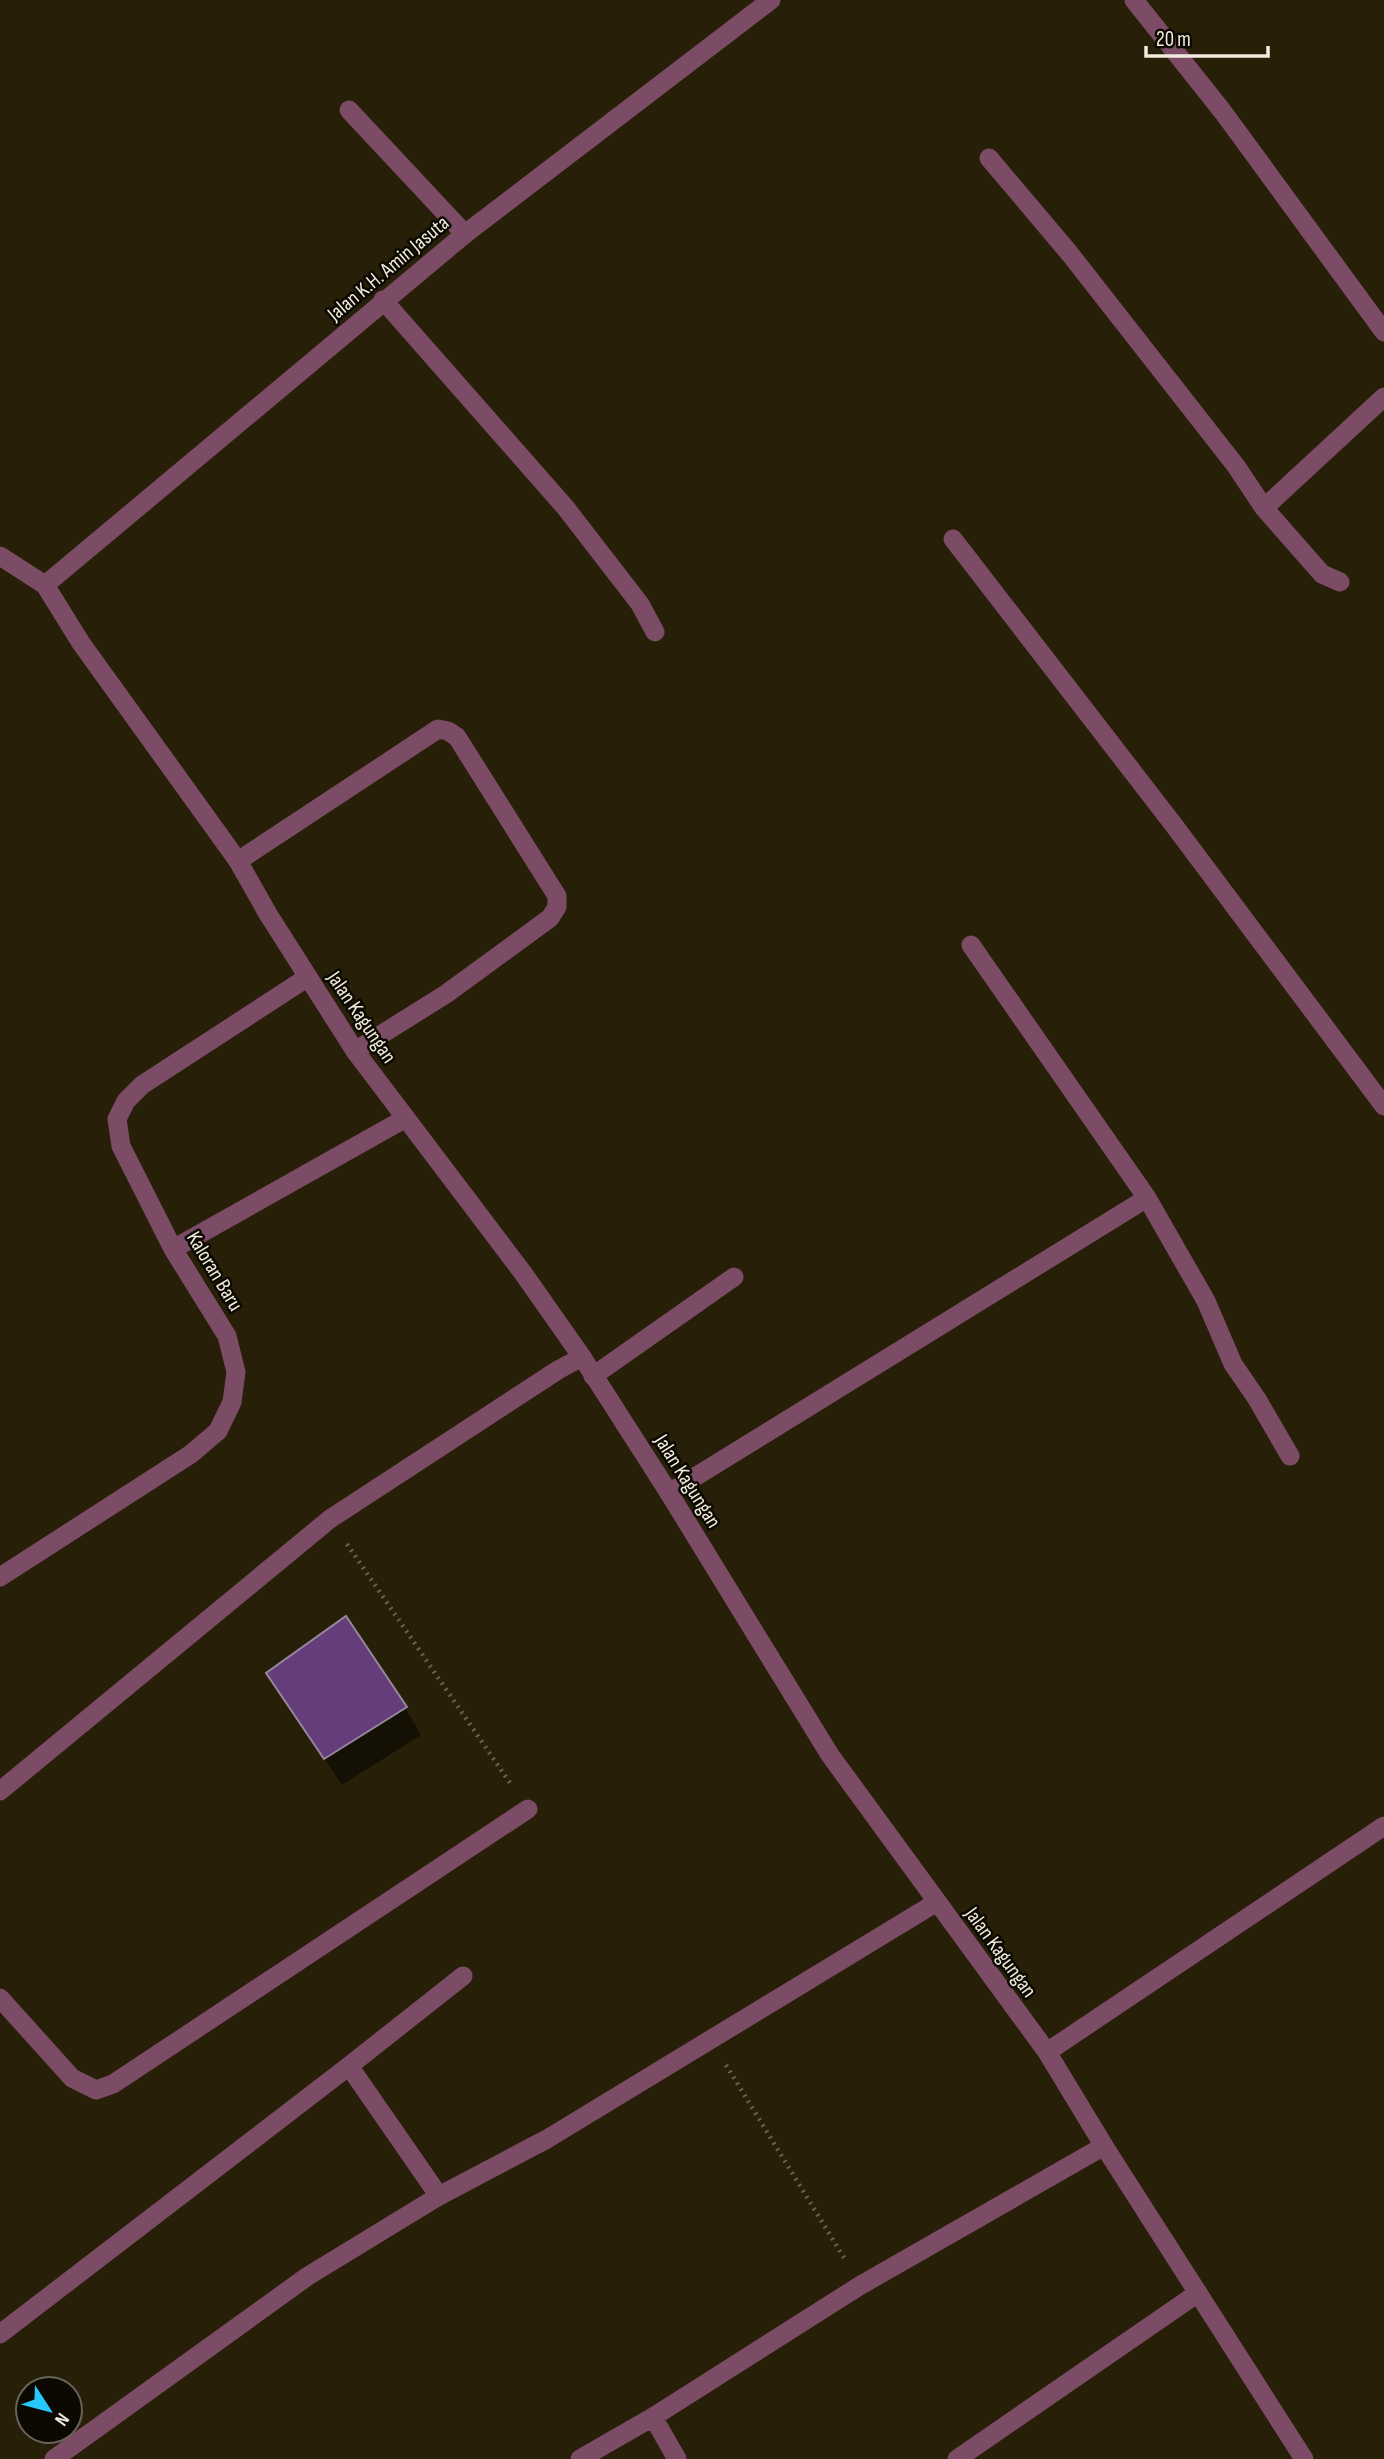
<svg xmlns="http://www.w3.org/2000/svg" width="1384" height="2459" font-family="'Sofia Sans Condensed',sans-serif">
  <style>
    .shadow { fill: #0007 }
    .building { fill: #653d7b; stroke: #96879f; stroke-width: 2 }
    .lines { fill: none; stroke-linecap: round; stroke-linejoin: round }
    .path { stroke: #68614c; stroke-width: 4.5; stroke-dasharray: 2 5; stroke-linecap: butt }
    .service { stroke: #7c4b65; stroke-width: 19 }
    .minor { stroke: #7c4b65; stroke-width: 19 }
    .tertiary { stroke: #7c4b65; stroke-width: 19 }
    .labels { text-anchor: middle; stroke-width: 5; stroke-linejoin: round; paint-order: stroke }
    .street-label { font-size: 21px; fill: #f1ecde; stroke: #0c0902 }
  </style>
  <rect width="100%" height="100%" fill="#271f07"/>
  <path class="shadow" d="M268 1673 405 1708 421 1735 342 1785Z"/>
  <path class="building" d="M346 1616 407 1707 324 1759 266 1673Z"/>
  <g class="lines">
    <path class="path" d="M347 1544 512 1786
      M726 2065 846 2261"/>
    <path class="service" d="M593 1376 734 1277"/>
    <path class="minor" d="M1134 0 1223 112 1384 332
      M349 110 465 234
      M989 158 1070 254 1236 466 1264 508 1322 574 1340 582
      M383 300 565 507 640 604 655 632
      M1264 508 1384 397
      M953 539 1173 824 1384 1106
      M238 861 438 729 448 731 457 737 557 896V907L550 918 446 994 355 1051
      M971 945 1147 1198 1206 1301 1233 1364 1257 1399 1290 1456
      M173 1249 406 1118
      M669 1493 1147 1198
      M0 1577 191 1454 218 1431 232 1402 236 1372 227 1336 173 1249 121 1146 117 1119 126 1101 142 1085 308 977
      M0 1791 330 1519 558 1370 582 1357
      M0 1998 72 2078 96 2090 113 2084 528 1809
      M1047 2052 1384 1826
      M349 2066 439 2196
      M0 2334 349 2066 463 1976
      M653 2417 677 2459
      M54 2459 308 2276 439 2196 547 2139 937 1902
      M580 2459 653 2417 861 2285 1104 2146
      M957 2459 1198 2293"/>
    <path class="tertiary" d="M0 556 45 585 81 643 238 861 268 914 355 1051 523 1273 582 1357 669 1493 830 1755 1047 2052 1104 2146 1304 2459
      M45 585 465 234 771 0"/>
  </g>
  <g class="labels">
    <g class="street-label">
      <text transform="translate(388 268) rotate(-40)" y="7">Jalan K.H. Amin Jasuta</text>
      <text transform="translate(362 1017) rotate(56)" y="7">Jalan Kagungan</text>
      <text transform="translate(215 1271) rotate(59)" y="7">Kaloran Baru</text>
      <text transform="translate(688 1481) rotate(58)" y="7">Jalan Kagungan</text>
      <text transform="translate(1001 1952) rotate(54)" y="7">Jalan Kagungan</text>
    </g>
  </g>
  <g transform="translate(49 2410) rotate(126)"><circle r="33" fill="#0c0902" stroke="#68645a" stroke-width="2"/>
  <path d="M0-5L12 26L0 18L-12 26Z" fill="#25c9fe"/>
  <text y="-10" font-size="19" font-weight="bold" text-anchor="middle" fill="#f1ecde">N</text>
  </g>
  <path d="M1146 46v10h122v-10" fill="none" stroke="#f1ecde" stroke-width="3.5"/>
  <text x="1156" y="46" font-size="21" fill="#f1ecde" stroke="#0c0902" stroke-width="5" paint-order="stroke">20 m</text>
</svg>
